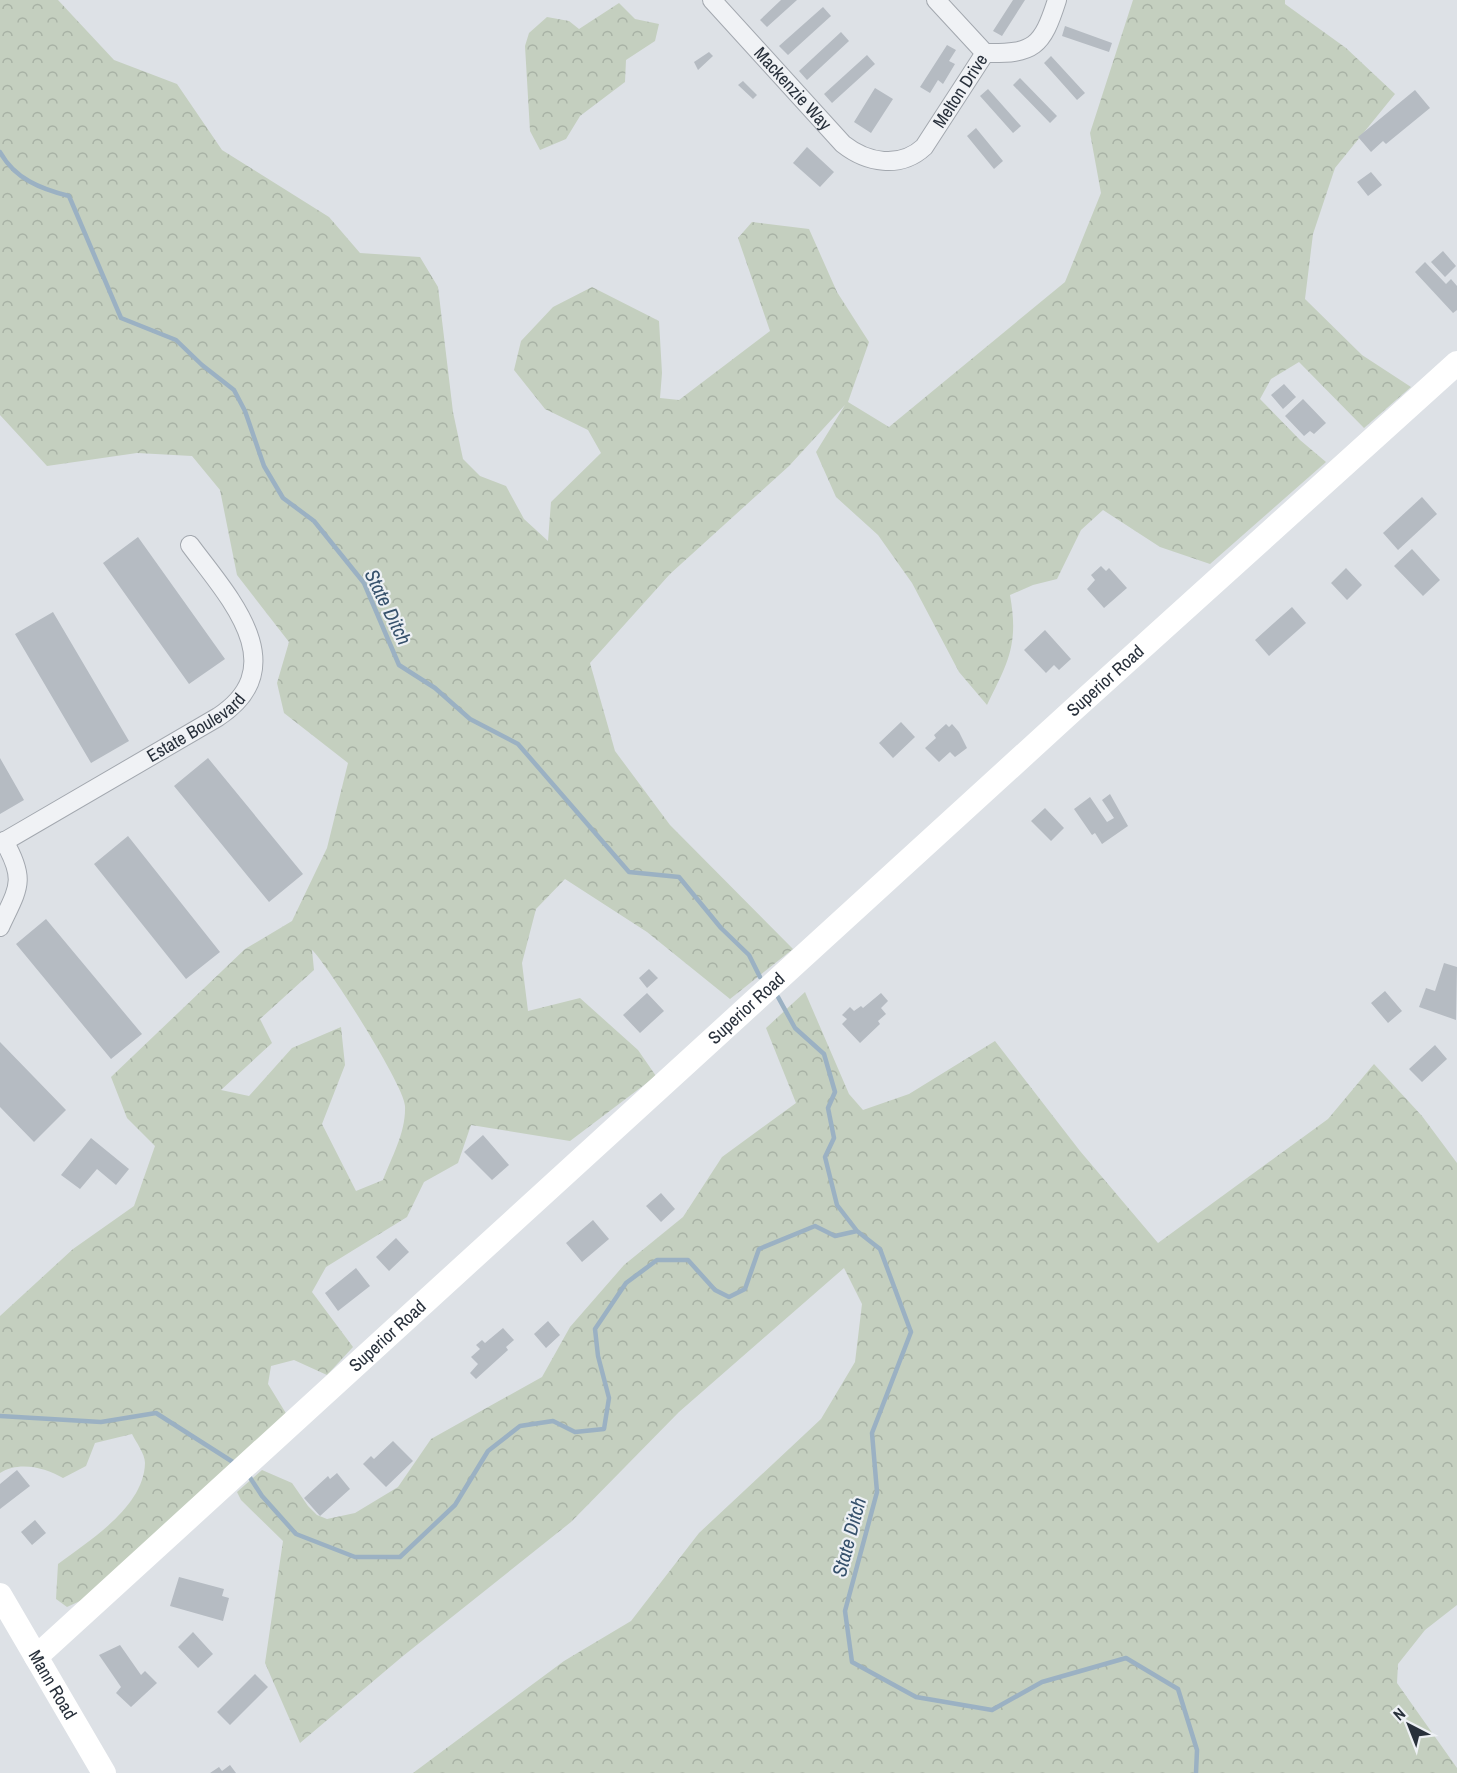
<svg xmlns="http://www.w3.org/2000/svg" width="1457" height="1773" font-family="'Archivo Narrow',sans-serif">
  <style>
    .forest { fill: url(#forest-crowns); fill-rule: evenodd }
    .lines { fill: none; stroke-linecap: round; stroke-linejoin: round }
    .stream { stroke: #9bb1c3; stroke-width: 4.5 }
    .building { fill: #b5bbc2 }
    .street-casing { stroke: #a3a8af; stroke-width: 20 }
    .street { stroke: #f0f2f5; stroke-width: 18 }
    .secondary { stroke: #fff; stroke-width: 24 }
    .labels { text-anchor: middle; stroke-width: 4.5; stroke-linejoin: round; paint-order: stroke }
    .street-label { font-size: 18px; fill: #28303b; stroke: #edf0f4 }
    .water-label { font-size: 20px; font-style: italic; fill: #36516c; stroke: #edf0f4 }
  </style>
  <defs>
    <pattern id="forest-crowns" width="20" height="18" patternUnits="userSpaceOnUse" patternTransform="scale(1.5)"><rect width="20" height="18" fill="#c4cfbf"/><path d="M2 6a3 3 0 1 1 6 0M12 15a3 3 0 1 1 6 0" fill="none" stroke="#a8b2a5"/></pattern>
  </defs>
  <rect width="100%" height="100%" fill="#dde1e6"/>
  <path class="forest" d="M0 0H58L114 60 177 84 222 150 329 217 360 253 420 257 438 287 453 412 463 459 480 476 506 486 524 519 548 541 551 502 601 453 588 430 545 409 514 370 521 341 553 307 592 287 659 321 662 373 660 398 679 400 770 331 738 238 752 222 809 229 837 292 869 342 848 402 889 427 1065 282 1101 193 1090 133 1133 0H1285V4L1346 48 1395 94 1335 168 1313 234 1305 299 1362 355 1411 387 1364 428 1299 362 1271 379 1260 399 1300 440 1326 462 1210 564 1160 547 1103 510 1081 530 1057 579 1033 585 1010 595C1019 645 1008 662 987 705L959 672 912 583 878 535 836 497 816 452 845 405 789 466 670 574 590 663 615 751 670 825 793 949 730 999 647 932 565 879 536 909 522 963 528 1011 580 998 638 1050 656 1076 570 1141 471 1125 458 1163 424 1182 407 1217 326 1267 312 1292 353 1347 327 1375 294 1360 271 1366 268 1384 287 1415 93 1595 67 1607 56 1599 58 1564C90 1540 144 1507 145 1463 145 1454 136 1442 132 1434L95 1443 86 1466 63 1478C45 1467 18 1461 0 1473V1316L73 1249 134 1206 155 1146 127 1118 111 1077 245 949 292 921 327 848 348 763 284 713 277 683 289 642 237 575 220 490 192 456 137 453 47 466 0 415ZM312 950C328 965 405 1087 405 1106 406 1132 392 1156 383 1180L356 1191 322 1124 345 1065 341 1027 292 1048 249 1096 221 1090 272 1043 260 1019 314 970Z
    M619 3 635 19 659 24 655 41 626 60 625 82 580 116 566 139 540 150 530 131 525 46 529 33 547 17 569 21 579 29Z
    M805 992 849 1094 863 1110 909 1094 995 1041 1080 1151 1158 1243 1328 1119 1374 1064 1422 1116 1457 1163V1605L1425 1630 1398 1664 1397 1683 1457 1768V1773H413L564 1661 631 1621 699 1533 821 1419 855 1362 862 1304 844 1268 679 1412 571 1522 403 1656 300 1743 265 1663 283 1541 241 1500 237 1492 262 1470 292 1483 308 1506 317 1515 327 1519 355 1513 398 1487 431 1439 542 1377 570 1327 624 1265 683 1217 722 1157 796 1103 766 1028Z"/>
  <g class="lines">
    <path class="stream" d="M0 152C15 179 41 189 69 196L121 318 176 340 202 365 234 390 245 411 264 466 283 498 314 521 364 583 399 665 435 688 470 719 518 744 629 872 679 877 721 928 749 955 760 977
      M778 997 795 1028 824 1054 835 1092 828 1108 834 1138 825 1157 837 1205 857 1231 880 1249 911 1332 872 1433 877 1492 845 1611 852 1662 916 1697 992 1710 1042 1682 1126 1658 1178 1689 1197 1750 1196 1773
      M0 1416 101 1422 156 1413 236 1464
      M249 1476 262 1496 296 1534 355 1557H400L455 1505 488 1451 520 1426 553 1421 575 1432 604 1429 609 1398 598 1356 595 1329 626 1283 657 1260H688L715 1290 729 1297 745 1289 759 1249 815 1226 835 1236 857 1231"/>
  </g>
  <path class="building" d="M781 0H797L767 27 760 20Z
    M1013 0H1025L1002 36 993 31Z
    M823 7 831 16 788 55 779 46Z
    M1065 26 1112 43 1109 52 1062 36Z
    M841 32 849 41 807 80 799 71Z
    M947 45 956 50 949 61 955 64 943 84 938 80 930 93 920 87Z
    M709 52 713 56 698 70 694 62Z
    M867 55 875 64 832 103 824 94Z
    M1051 56 1085 93 1077 100 1044 63Z
    M1020 78 1057 116 1050 123 1013 85Z
    M743 81 757 95 753 99 738 85Z
    M875 88 893 99 871 133 854 122Z
    M988 89 1021 126 1013 133 980 96Z
    M1415 90 1430 108 1386 144 1383 141 1371 152 1358 137Z
    M976 128 1003 161 994 169 967 136Z
    M807 147 834 172 820 187 793 163Z
    M1371 172 1382 185 1368 196 1357 182Z
    M1443 251 1456 266 1445 277 1431 262Z
    M1425 262 1446 284 1451 279 1457 286V310L1453 313 1415 272Z
    M1284 384 1296 397 1283 409 1271 395Z
    M1303 399 1326 423 1314 434 1310 431 1304 436 1285 416Z
    M1422 497 1437 514 1398 550 1383 533Z
    M138 537 225 659 189 684 103 563Z
    M1412 549 1440 580 1423 596 1394 566Z
    M1101 566 1106 571 1109 568 1127 588 1104 608 1087 589 1095 580 1091 575Z
    M1346 568 1362 585 1347 600 1331 583Z
    M1292 607 1306 623 1269 656 1255 640Z
    M53 612 129 741 91 763 15 634Z
    M1045 630 1071 659 1059 670 1054 665 1046 673 1024 650Z
    M901 722 915 737 893 758 879 743Z
    M946 724 949 727 952 724 959 732 967 748 955 757 950 752 939 762 925 748 936 738 934 735Z
    M0 758 24 800 0 814Z
    M208 758 303 874 269 902 174 786Z
    M1110 794 1128 826 1102 844 1095 833 1092 835 1074 809 1090 797 1107 822 1114 818 1102 800Z
    M1045 808 1064 828 1051 841 1031 821Z
    M128 836 220 952 186 979 94 864Z
    M46 919 142 1034 111 1059 16 944Z
    M1444 963 1457 967 1456 1020 1419 1007 1426 988 1435 991Z
    M649 969 658 978 647 988 639 978Z
    M1385 991 1402 1011 1388 1023 1371 1003Z
    M647 993 664 1011 640 1033 623 1015Z
    M881 993 888 1001 881 1008 886 1014 878 1021 880 1024 860 1043 842 1024 847 1019 842 1015 850 1007 854 1011 861 1006 863 1008Z
    M0 1042 66 1110 34 1142 0 1107Z
    M1435 1045 1447 1059 1422 1082 1409 1069Z
    M483 1135 509 1165 492 1180 464 1152Z
    M91 1138 129 1169 116 1185 97 1169 80 1189 61 1175Z
    M661 1193 675 1209 661 1222 646 1206Z
    M593 1220 609 1239 582 1262 566 1243Z
    M396 1238 409 1252 389 1271 376 1257Z
    M356 1268 370 1286 338 1311 325 1293Z
    M548 1321 560 1335 546 1348 534 1334Z
    M503 1328 514 1340 506 1347 508 1350 476 1379 470 1373 478 1364 471 1357 480 1349 476 1345 482 1340 485 1343Z
    M393 1441 413 1461 386 1487 363 1464 371 1456 374 1459Z
    M17 1470 30 1486 0 1509V1484Z
    M337 1473 350 1489 320 1516 304 1498 328 1476 330 1479Z
    M35 1520 46 1533 32 1545 21 1532Z
    M179 1577 224 1589 222 1596 229 1598 223 1621 170 1606Z
    M193 1632 213 1654 198 1668 178 1647Z
    M120 1645 141 1675 145 1671 157 1683 131 1707 116 1693 121 1687 99 1655Z
    M255 1674 268 1687 230 1725 217 1712Z
    M230 1765 236 1773H210L219 1767 222 1771Z"/>
  <g class="lines">
    <g class="street-casing">
      <g id="street">
        <path id="s1" d="M712 0 843 144C867 163 900 169 924 147L985 53C1034 54 1042 47 1057 0"/>
        <path d="M936 0 985 53"/>
        <path id="s2" d="M0 844 218 717C296 666 226 594 190 545"/>
        <path d="M0 927C18 888 27 881 4 841"/>
      </g>
    </g>
    <use href="#street" class="street"/>
    <g class="secondary">
      <path id="s3" d="M0 1595 104 1773"/>
      <path id="s4" d="M36 1657 1072 711 1457 363"/>
    </g>
  </g>
  <g class="labels">
    <g class="street-label">
      <text dy="6" stroke="none"><textPath href="#s1" startOffset="120">Mackenzie Way</textPath></text>
      <text dy="6" stroke="none"><textPath href="#s1" startOffset="350">Melton Drive</textPath></text>
      <text dy="6" stroke="none"><textPath href="#s4" startOffset="1448">Superior Road</textPath></text>
      <text dy="6" stroke="none"><textPath href="#s2" startOffset="228">Estate Boulevard</textPath></text>
      <text dy="6" stroke="none"><textPath href="#s4" startOffset="962">Superior Road</textPath></text>
      <text dy="6" stroke="none"><textPath href="#s4" startOffset="476">Superior Road</textPath></text>
      <text dy="6" stroke="none"><textPath href="#s3" startOffset="104">Mann Road</textPath></text>
    </g>
    <g class="water-label">
      <text transform="translate(388 607) rotate(64)" y="7">State Ditch</text>
      <text transform="translate(849 1537) rotate(-75)" y="7">State Ditch</text>
    </g>
  </g>
  <g transform="translate(1409 1725) rotate(318)" stroke="#edf0f4" stroke-width="4.5" paint-order="stroke">
  <path d="M0-4.5L10 22L0 15L-10 22Z" fill="#28303b"/>
  <text y="-9" font-size="16" font-weight="bold" text-anchor="middle" fill="#28303b">N</text>
  </g>
</svg>
